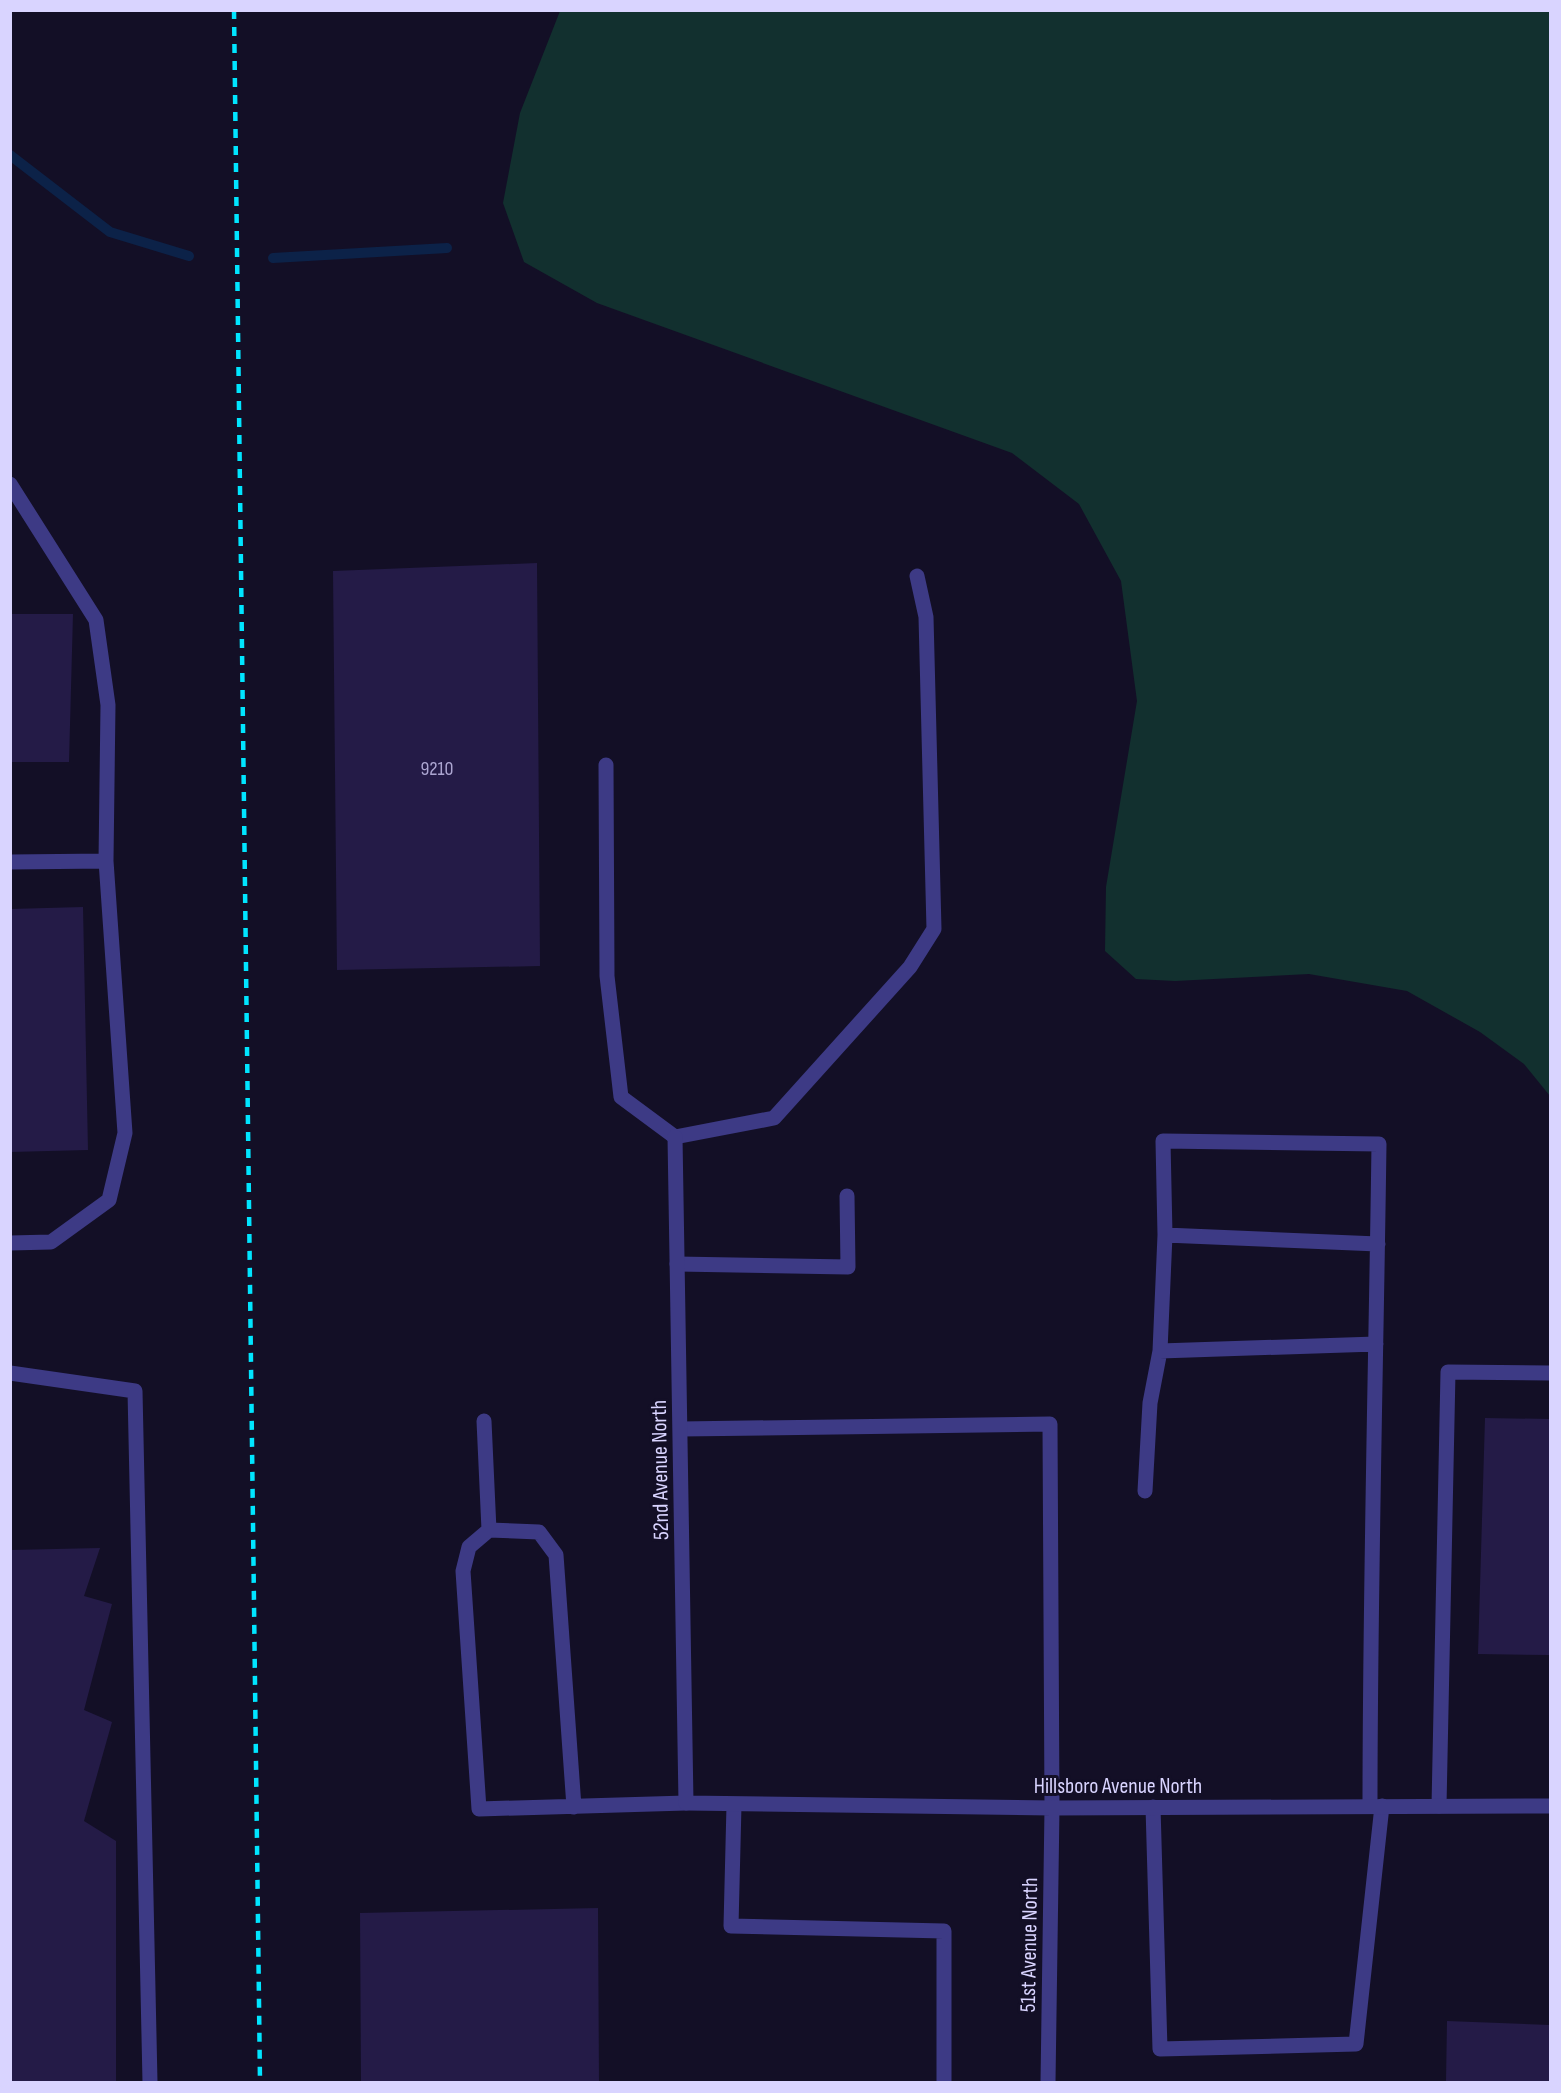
<svg xmlns="http://www.w3.org/2000/svg" width="1561" height="2093" font-family="'Sofia Sans Condensed',sans-serif">
  <style>
    .green { fill: #12302f }
    .lines { fill: none; stroke-linecap: round; stroke-linejoin: round }
    .stream { stroke: #0c2248; stroke-width: 10 }
    .building { fill: #241b47 }
    .lane { stroke: #3d3a85; stroke-width: 15 }
    .street { stroke: #3d3a85; stroke-width: 15 }
    .rail { stroke: #00e5ff; stroke-width: 4.5; stroke-dasharray: 9 8; stroke-linecap: butt }
    .labels { text-anchor: middle; stroke-width: 6; stroke-linejoin: round; paint-order: stroke }
    .number-label { font-size: 20px; fill: #aca6d1 }
    .street-label { font-size: 22px; fill: #d9d4ff; stroke: #130f26 }
  </style>
  <rect width="100%" height="100%" fill="#130f26"/>
  <path class="green" d="M560 11H1550V1096L1524 1064 1480 1032 1407 991 1309 974 1175 981 1136 979 1105 951 1106 887 1137 701 1121 581 1079 504 1012 453 597 303 524 262 503 203 520 113Z"/>
  <g class="lines">
    <path class="stream" d="M10 155 110 232 189 256
      M273 258 447 248"/>
  </g>
  <path class="building" d="M537 563 540 966 337 970 333 571Z
    M10 614H73L69 762H10Z
    M83 907 88 1150 10 1152V909Z
    M1485 1418 1550 1419V1655L1478 1654Z
    M100 1548 84 1596 112 1604 84 1710 112 1722 84 1821 116 1841V2082H10V1550Z
    M598 1908 599 2082H361L360 1913Z
    M1447 2021 1550 2025V2082H1446Z"/>
  <g class="lines">
    <path class="lane" d="M10 484 96 620 108 705 106 861
      M606 765 607 976 621 1097 675 1137 774 1118 910 967 934 929 926 617 917 576
      M10 862 106 861 125 1133 109 1200 51 1242 10 1243
      M1165 1235 1378 1244
      M677 1264 848 1267 847 1196
      M10 1373 135 1391 150 2082
      M484 1421 489 1530
      M681 1429 1050 1424 1052 1808
      M1145 1491 1150 1403 1160 1351
      M734 1805 731 1926 944 1931V2082
      M1370 1806C1370 1586 1376 1365 1379 1144L1163 1141 1165 1235 1160 1351 1376 1344
      M1439 1806 1448 1372 1550 1373
      M574 1807 556 1555 539 1532 489 1530 469 1547 463 1571 479 1809 686 1803
      M1153 1807 1160 2049 1356 2044 1382 1806"/>
    <path class="street" d="M675 1137 686 1803 1052 1808 1550 1806
      M1048 2082 1052 1808"/>
    <path class="rail" d="M234 10 260 2082"/>
  </g>
  <g class="labels">
    <g class="number-label">
      <text x="437" y="775">9210</text>
    </g>
    <g class="street-label">
      <text transform="translate(659 1470) rotate(-91)" y="8">52nd Avenue North</text>
      <text x="1118" y="1793">Hillsboro Avenue North</text>
      <text transform="translate(1028 1945) rotate(-89)" y="8">51st Avenue North</text>
    </g>
  </g>
  <rect width="1561" height="2093" fill="none" stroke="#d9d4ff" stroke-width="24"/>
</svg>
